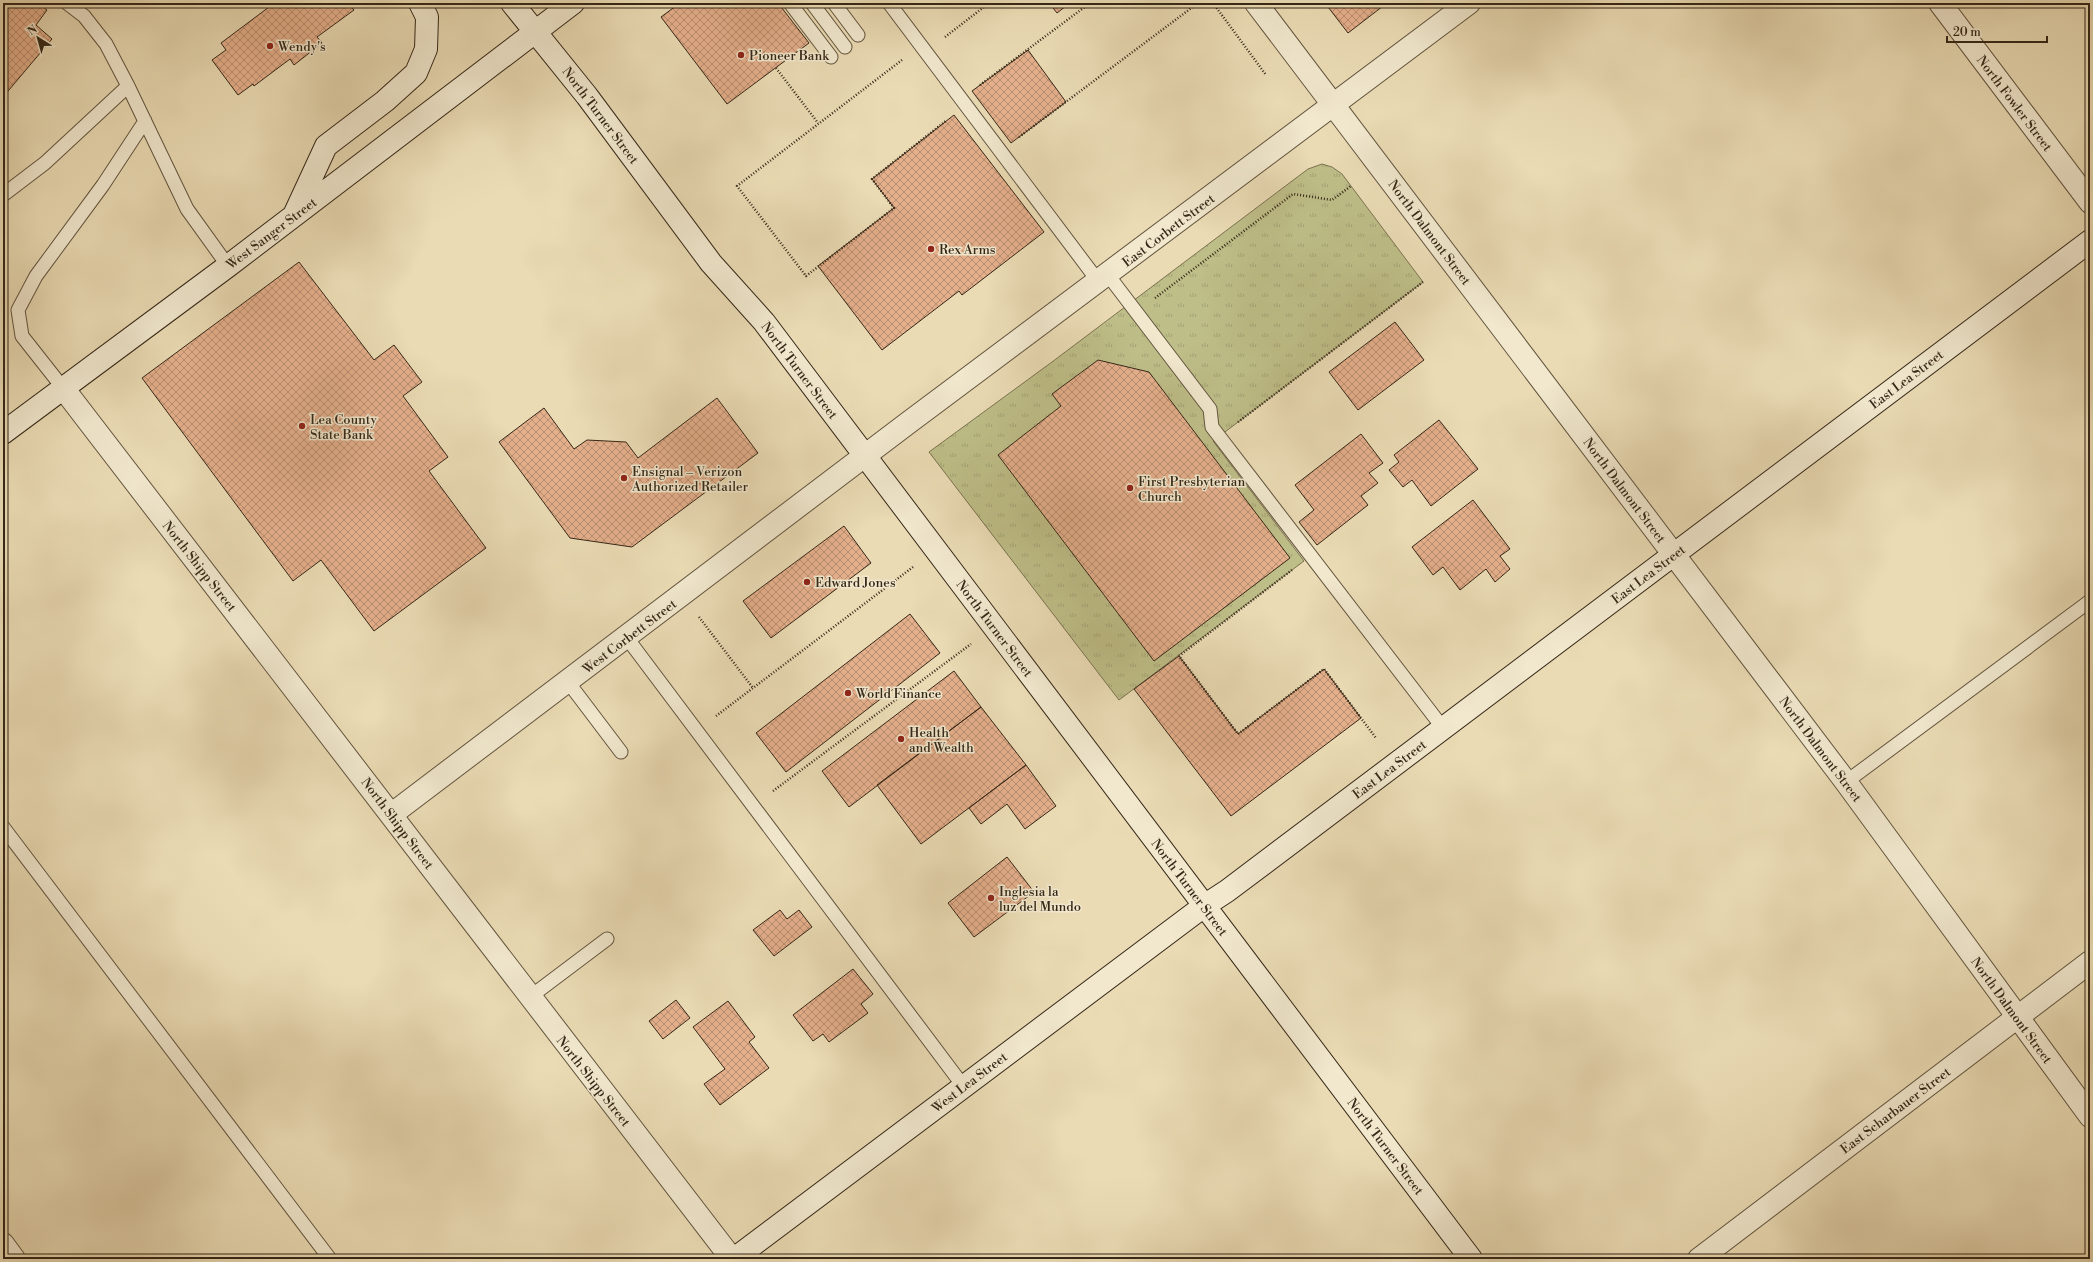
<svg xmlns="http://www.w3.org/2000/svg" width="2093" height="1262" font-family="'Libre Bodoni',serif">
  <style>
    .grass { fill: url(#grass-tufts); stroke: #7a7250 }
    .building { fill: url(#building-cross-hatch); stroke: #352717 }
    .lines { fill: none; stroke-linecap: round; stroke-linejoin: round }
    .lane-casing { stroke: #62543e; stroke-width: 15 }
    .street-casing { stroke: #62543e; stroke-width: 24 }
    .secondary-casing { stroke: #352717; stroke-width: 24 }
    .path { stroke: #352717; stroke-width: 2.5; stroke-dasharray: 1 2; stroke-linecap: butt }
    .lane { stroke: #f1e8ce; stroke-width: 13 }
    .street { stroke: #f1e8ce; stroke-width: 22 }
    .secondary { stroke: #f1e8ce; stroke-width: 22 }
    .poi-dot { fill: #8f2418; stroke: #f1e8ce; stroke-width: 1.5 }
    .labels { text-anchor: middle; stroke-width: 3; stroke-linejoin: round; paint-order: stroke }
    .poi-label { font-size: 13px; fill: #352717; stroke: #f1e8ce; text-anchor: start }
    .street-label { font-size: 13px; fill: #352717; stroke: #f1e8ce }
  </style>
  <defs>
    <pattern id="grass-tufts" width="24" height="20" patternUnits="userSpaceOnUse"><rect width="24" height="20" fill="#bebe88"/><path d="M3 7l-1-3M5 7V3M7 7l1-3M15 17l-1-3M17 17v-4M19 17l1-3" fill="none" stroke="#a4a375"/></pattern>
    <pattern id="building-cross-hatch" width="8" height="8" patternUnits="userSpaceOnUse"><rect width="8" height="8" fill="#e4af8b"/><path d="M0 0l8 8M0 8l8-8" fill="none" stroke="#ba8e71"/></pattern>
  </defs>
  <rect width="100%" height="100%" fill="#eadbb4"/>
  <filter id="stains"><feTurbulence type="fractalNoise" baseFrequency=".005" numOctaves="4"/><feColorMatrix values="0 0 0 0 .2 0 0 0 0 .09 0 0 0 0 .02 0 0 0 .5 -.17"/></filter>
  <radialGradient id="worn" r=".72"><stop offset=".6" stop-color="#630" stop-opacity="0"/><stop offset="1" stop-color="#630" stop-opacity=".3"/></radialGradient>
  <path class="grass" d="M1322 164 1332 167 1342 174 1423 282 1213 441 1304 561 1119 700 929 452 1052 362 1308 169Z"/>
  <path class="building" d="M3 3H38L47 10 36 25 52 39 3 97Z
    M272 3H348L354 10 317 37 322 43 294 65 290 59 254 86 253 84 238 95 212 60 226 50 221 43 273 4Z
    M680 3H778L809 43 727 104 661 17Z
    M1049 3H1070L1057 13Z
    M1325 3H1387L1348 33Z
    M1028 50 1066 102 1011 143 972 91Z
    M954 115 1044 232 962 295 959 291 882 350 818 266 894 208 872 179Z
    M299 262 374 360 394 345 422 382 403 396 448 457 429 471 486 548 374 631 321 560 293 581 142 378Z
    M1395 322 1424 360 1358 410 1329 372Z
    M1098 360 1149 372 1290 558 1154 661 998 455 1061 406 1052 394Z
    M717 398 758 453 632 547 570 538 499 442 544 408 574 449 587 440 626 442 638 458Z
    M1439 420 1478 469 1431 506 1412 480 1403 487 1389 470 1399 462 1394 455Z
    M1361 434 1383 463 1369 473 1378 483 1361 496 1368 505 1317 545 1299 522 1314 510 1295 485Z
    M1473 500 1510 549 1500 556 1510 569 1495 582 1486 569 1460 590 1443 567 1433 575 1412 547Z
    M844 526 871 563 771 638 743 601Z
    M910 614 940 653 786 772 756 733Z
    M1179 656 1238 734 1324 669 1361 718 1231 816 1134 689Z
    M954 671 981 707 849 807 822 771Z
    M981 707 1026 765 921 844 877 785Z
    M1026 765 1056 806 1025 829 1007 804 981 824 969 808Z
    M1007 857 1034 892 974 937 948 903Z
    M780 910 787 919 799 910 812 927 774 956 753 930Z
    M853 969 873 994 861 1004 868 1013 829 1042 823 1034 813 1041 793 1015Z
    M676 1000 690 1018 663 1039 649 1021Z
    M728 1001 755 1037 749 1042 769 1068 720 1105 704 1084 725 1069 693 1027Z"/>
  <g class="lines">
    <g class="lane-casing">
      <path id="lane" d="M67 3 84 16 106 44 128 86 187 209 228 266
        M790 3 831 57
        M812 3 845 47
        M834 3 858 35
        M889 3 1098 281
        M3 195 45 163 128 86
        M1108 275 1210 409 1212 427 1443 728
        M63 388 22 336 18 310 36 276 103 185 145 121
        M627 638 964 1087
        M568 682 621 752
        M1846 782 2090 601
        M3 827 330 1259
        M530 997 607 939"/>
    </g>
    <g class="street-casing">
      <path id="street" d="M1256 3 1846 782 2090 1116
        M1940 3 2090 202
        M63 388 732 1259
        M392 814 908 423 1469 3
        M3 1244 14 1259
        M1699 1259 2090 962"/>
    </g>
    <g class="secondary-casing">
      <path id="secondary" d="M512 3 587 96 711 263 764 322 1471 1259
        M295 213 326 146 385 101 416 73 426 49 427 17 420 3
        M3 433 228 266 573 3
        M734 1259 1204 906 1227 891 2090 241"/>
    </g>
    <path class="path" d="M1213 3 1266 75
      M945 37 989 3
      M902 60 737 186 806 276 894 208 872 179 947 120
      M776 68 818 123
      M980 85 1090 3
      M1019 137 1198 3
      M1155 298 1293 194 1332 200 1351 186
      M1238 422 1423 282
      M1292 570 1179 656 1238 734 1324 669 1376 738
      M699 617 753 688
      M716 716 913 567
      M773 791 971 644"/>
    <use href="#lane" class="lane"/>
    <use href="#street" class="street"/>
    <use href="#secondary" class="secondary"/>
  </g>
  <g class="poi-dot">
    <circle cx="270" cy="46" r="4"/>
    <circle cx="741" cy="55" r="4"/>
    <circle cx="931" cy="249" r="4"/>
    <circle cx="302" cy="426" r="4"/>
    <circle cx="624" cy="478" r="4"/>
    <circle cx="1130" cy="488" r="4"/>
    <circle cx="807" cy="582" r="4"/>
    <circle cx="848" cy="693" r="4"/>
    <circle cx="901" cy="739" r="4"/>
    <circle cx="991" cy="898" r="4"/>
  </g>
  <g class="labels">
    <g class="poi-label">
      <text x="278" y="51">Wendy's</text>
      <text x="749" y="60">Pioneer Bank</text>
      <text x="939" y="254">Rex Arms</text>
      <text x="310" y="424">Lea County<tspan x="310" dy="15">State Bank</tspan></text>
      <text x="632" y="476">Ensignal – Verizon<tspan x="632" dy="15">Authorized Retailer</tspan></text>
      <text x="1138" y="486">First Presbyterian<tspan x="1138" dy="15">Church</tspan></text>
      <text x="815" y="587">Edward Jones</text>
      <text x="856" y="698">World Finance</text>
      <text x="909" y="737">Health<tspan x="909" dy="15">and Wealth</tspan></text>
      <text x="999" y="896">Inglesia la<tspan x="999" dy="15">luz del Mundo</tspan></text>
    </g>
    <g class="street-label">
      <text transform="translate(2015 103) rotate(53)" y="5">North Fowler Street</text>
      <text transform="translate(601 115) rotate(53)" y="5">North Turner Street</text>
      <text transform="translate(1168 230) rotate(-37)" y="5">East Corbett Street</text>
      <text transform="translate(1430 232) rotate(53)" y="5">North Dalmont Street</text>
      <text transform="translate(271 233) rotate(-37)" y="5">West Sanger Street</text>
      <text transform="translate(800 370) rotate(53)" y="5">North Turner Street</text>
      <text transform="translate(1906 379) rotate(-37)" y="5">East Lea Street</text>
      <text transform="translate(1625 490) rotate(53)" y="5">North Dalmont Street</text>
      <text transform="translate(200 566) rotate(52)" y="5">North Shipp Street</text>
      <text transform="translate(1648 574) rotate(-37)" y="5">East Lea Street</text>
      <text transform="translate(995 628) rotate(53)" y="5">North Turner Street</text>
      <text transform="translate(629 636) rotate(-37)" y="5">West Corbett Street</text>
      <text transform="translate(1821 749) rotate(53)" y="5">North Dalmont Street</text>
      <text transform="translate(1389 769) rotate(-37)" y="5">East Lea Street</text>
      <text transform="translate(398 823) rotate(53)" y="5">North Shipp Street</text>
      <text transform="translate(1190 887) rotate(53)" y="5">North Turner Street</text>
      <text transform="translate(2012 1010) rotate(54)" y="5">North Dalmont Street</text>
      <text transform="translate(594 1081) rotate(52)" y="5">North Shipp Street</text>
      <text transform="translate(969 1082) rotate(-37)" y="5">West Lea Street</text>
      <text transform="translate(1895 1110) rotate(-37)" y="5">East Scharbauer Street</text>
      <text transform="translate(1386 1146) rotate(53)" y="5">North Turner Street</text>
    </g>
  </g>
  <rect width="2093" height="1262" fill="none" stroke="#eadbb4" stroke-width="16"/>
  <rect x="4" y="4" width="2085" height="1254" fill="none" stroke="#352717" stroke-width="2"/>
  <rect x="8" y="8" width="2077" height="1246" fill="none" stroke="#352717"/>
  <g transform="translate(38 38) rotate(323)" stroke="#f1e8ce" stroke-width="3" paint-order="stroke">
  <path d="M0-3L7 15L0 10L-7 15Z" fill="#352717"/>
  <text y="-6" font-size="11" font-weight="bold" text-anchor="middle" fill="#352717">N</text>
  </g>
  <path d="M1947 36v6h100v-6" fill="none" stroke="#352717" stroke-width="2"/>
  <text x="1953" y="36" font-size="12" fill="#352717" stroke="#f1e8ce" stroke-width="3" paint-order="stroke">20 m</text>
  <rect width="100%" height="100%" filter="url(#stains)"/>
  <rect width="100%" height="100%" fill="url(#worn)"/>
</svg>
